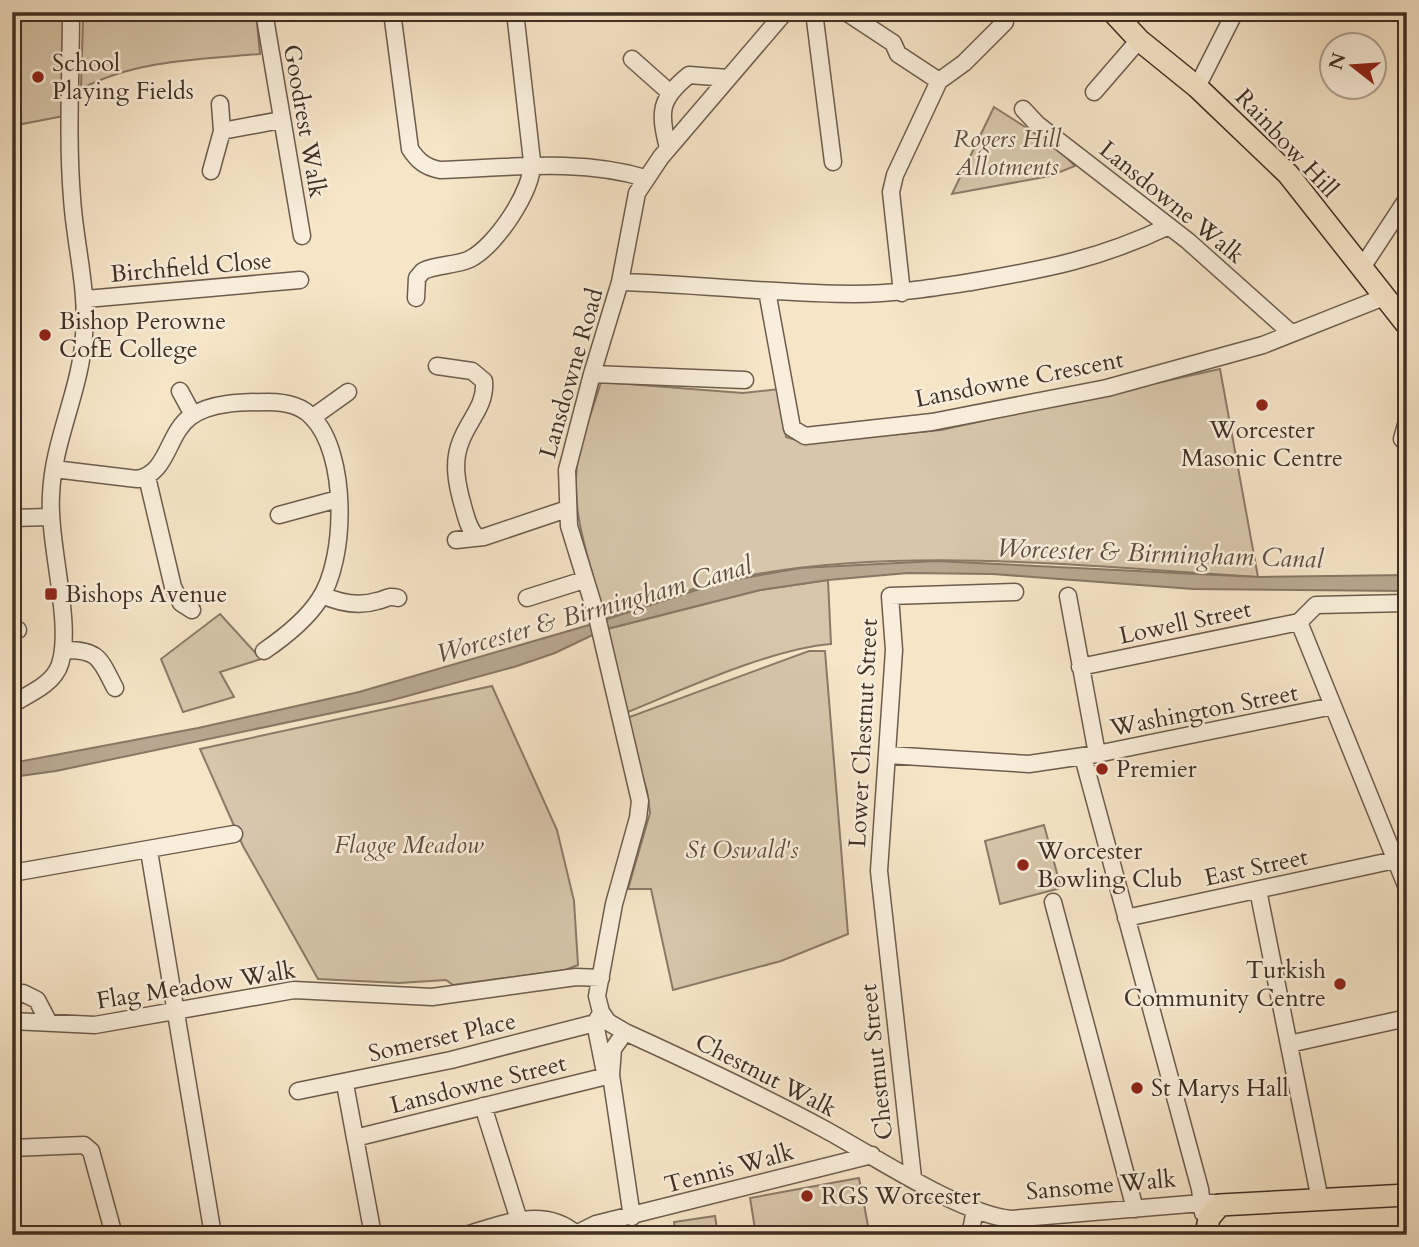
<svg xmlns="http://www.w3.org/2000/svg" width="1419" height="1247" font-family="Cardo,serif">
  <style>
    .green { fill: #d7c6ab; stroke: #8b7a68; stroke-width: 2 }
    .water { fill: #b8a790; stroke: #887765; stroke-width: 2 }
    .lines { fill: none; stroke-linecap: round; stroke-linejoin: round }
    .minor-casing { stroke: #6d5c4d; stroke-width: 19 }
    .major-casing { stroke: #3f2f24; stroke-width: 24 }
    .minor { stroke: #f9eedb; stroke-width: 16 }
    .major { stroke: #f6e5c7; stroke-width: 21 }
    .poi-dot { fill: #8f2418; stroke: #f9eedb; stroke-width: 2.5 }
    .labels { text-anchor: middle; stroke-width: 5; stroke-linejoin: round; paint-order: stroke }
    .poi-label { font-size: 24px; fill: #3f2f24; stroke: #f9eedb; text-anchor: start }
    .street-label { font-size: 24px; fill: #3f2f24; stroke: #f9eedb }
    .park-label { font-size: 24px; font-style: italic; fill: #5d4d3f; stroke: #f9eedb }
    .water-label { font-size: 26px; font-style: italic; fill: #5d4d3f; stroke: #f9eedb }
  </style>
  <rect width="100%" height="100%" fill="#f6e5c7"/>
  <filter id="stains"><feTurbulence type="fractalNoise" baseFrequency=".00286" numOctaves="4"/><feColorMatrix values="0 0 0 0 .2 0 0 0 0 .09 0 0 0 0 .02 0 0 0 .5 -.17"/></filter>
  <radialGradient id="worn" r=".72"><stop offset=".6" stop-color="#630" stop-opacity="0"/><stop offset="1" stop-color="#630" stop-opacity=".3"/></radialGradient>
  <path class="green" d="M12 12H63L64 116 12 126Z
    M87 12H256L260 54C201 59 135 60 81 89L83 18Z
    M994 107 1055 146 1075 166 1050 176 952 194Z
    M1220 369 1258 577C1087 567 890 543 722 581 683 590 644 607 605 619 592 567 567 509 579 454 584 430 594 406 601 382L743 393 779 389 786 437 806 443 941 430Z
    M828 580 831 644C770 649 682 690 623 714L603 630 760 590Z
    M220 614 261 659 220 672 234 697 183 712 161 659Z
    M809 651H825L848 934 781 961 673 990 651 889H628L650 813 647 791 624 719Z
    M492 686 557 830 574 901 578 965 565 970 453 985 446 980 399 983 318 979 243 846 200 749Z
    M1044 825 1061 888 1000 904 985 841Z
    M859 1178 869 1231 845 1235H756L750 1198Z
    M715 1216 718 1235H676L674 1222Z"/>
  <path class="water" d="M936 561 1258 577 1407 575V591L1193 589 993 574 908 573 828 580 760 590 603 630 555 653 514 667 389 701 56 771 12 777V763L198 728 359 692 589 625 721 582 801 568Z"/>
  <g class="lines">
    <g class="minor-casing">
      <path id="minor" d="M264 12 302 236
        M392 12 410 149C418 161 425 167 440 170 508 168 579 158 645 178
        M785 12 661 157 637 193 620 282 592 374 567 470 569 526 597 617 640 801 638 818 614 904 597 996 601 1012 608 1022 625 1032C693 1063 760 1094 826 1130 874 1156 960 1214 1011 1219L1202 1203H1230
        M814 12 833 162
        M846 12 893 43 898 54 939 81
        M632 59 668 91
        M1197 87 1235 12
        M1094 92 1139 40
        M1023 109 1037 124 1188 241 1290 332
        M222 131 281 120
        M668 148C659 112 659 99 689 75L728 78
        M211 171 222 131 220 104
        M1361 269 1407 199
        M620 282C699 284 776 294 854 294 894 294 932 288 971 282 1046 269 1100 259 1169 226
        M767 291 792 428 805 436 932 422 1107 388 1263 345 1384 297
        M902 293 891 192 895 175 939 81 964 63 1005 22
        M416 298 417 278 423 271C438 264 455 266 470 259 496 246 534 189 532 161L515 12
        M86 299 300 280
        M437 366 472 371 484 381C486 406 469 419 461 441 452 462 457 485 463 506 466 516 468 528 476 536
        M592 374 745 380
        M180 391 193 415
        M313 417 348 392
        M1402 439 1407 421
        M54 469 137 479C168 474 167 434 190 417 210 402 244 402 268 402 284 402 301 405 312 417 348 453 347 560 319 600 306 620 283 638 264 651
        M147 477 173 587 181 603 192 610
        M279 515 338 499
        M12 518 50 517
        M456 540 484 537 567 509
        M322 595C340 603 358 607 377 601 387 599 388 595 398 598
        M1068 596 1097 754
        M527 598 584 580
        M1299 622 1407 888
        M1299 622 1316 605 1407 603
        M12 630H18
        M63 650C99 649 100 659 115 688
        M1080 667 1299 622
        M12 704C29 694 54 684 60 664 73 624 48 544 51 495 53 440 81 390 84 335 88 288 75 245 72 198 67 137 71 74 71 12
        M888 755 1029 764 1097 754 1333 706
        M1083 757 1200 1189 1203 1213
        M149 851 213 1235
        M12 873 234 834
        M1258 890 1320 1200
        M1053 902 1135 1209
        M1126 918 1395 860
        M12 997 23 993 37 1000 48 1021
        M600 1015 595 1023 604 1068 609 1072
        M12 1021 95 1025 294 990 432 997 576 977 601 978
        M625 1032 613 1049 611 1075 632 1217
        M1289 1044 1407 1018
        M345 1084 373 1235
        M298 1091 451 1060 595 1023
        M483 1106 519 1220
        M355 1138 611 1075
        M12 1148 84 1145 91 1151 114 1235
        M913 1178 879 871 894 650 890 596 1015 592
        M466 1235C503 1224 544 1206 576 1234
        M574 1235 596 1224 872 1155
        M970 1235 975 1210"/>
    </g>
    <g class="major-casing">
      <path id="major" d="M1113 12 1139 40 1197 87 1288 174 1407 325
        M1206 1235 1209 1218 1220 1205 1407 1195"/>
    </g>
    <use href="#minor" class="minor"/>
    <use href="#major" class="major"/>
  </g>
  <g class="poi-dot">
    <circle cx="38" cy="77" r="7"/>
    <circle cx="45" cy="335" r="7"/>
    <circle cx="1262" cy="405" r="7"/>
    <rect x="44" y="587" width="14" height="14" rx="3.5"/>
    <circle cx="1102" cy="769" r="7"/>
    <circle cx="1023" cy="865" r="7"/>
    <circle cx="1340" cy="984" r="7"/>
    <circle cx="1137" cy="1088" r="7"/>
    <circle cx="807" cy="1196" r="7"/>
  </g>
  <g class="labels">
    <g class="poi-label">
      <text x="52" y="71">School<tspan x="52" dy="28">Playing Fields</tspan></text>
      <text x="59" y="329">Bishop Perowne<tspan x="59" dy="28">CofE College</tspan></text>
      <text x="1262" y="438" text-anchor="middle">Worcester<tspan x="1262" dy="28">Masonic Centre</tspan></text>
      <text x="65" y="602">Bishops Avenue</text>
      <text x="1116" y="777">Premier</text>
      <text x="1037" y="859">Worcester<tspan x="1037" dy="28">Bowling Club</tspan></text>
      <text x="1326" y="978" text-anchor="end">Turkish<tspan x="1326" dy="28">Community Centre</tspan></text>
      <text x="1151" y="1096">St Marys Hall</text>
      <text x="821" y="1204">RGS Worcester</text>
    </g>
    <g class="street-label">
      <text transform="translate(305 121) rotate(80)" y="8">Goodrest Walk</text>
      <text transform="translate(1287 143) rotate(47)" y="8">Rainbow Hill</text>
      <text transform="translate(1172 202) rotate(39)" y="8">Lansdowne Walk</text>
      <text transform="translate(191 267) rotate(-5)" y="8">Birchfield Close</text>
      <text transform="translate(571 373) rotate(-74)" y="8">Lansdowne Road</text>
      <text transform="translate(1019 379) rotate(-11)" y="8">Lansdowne Crescent</text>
      <text transform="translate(1185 622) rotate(-12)" y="8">Lowell Street</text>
      <text transform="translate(1204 710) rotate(-11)" y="8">Washington Street</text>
      <text transform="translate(863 733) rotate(-87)" y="8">Lower Chestnut Street</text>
      <text transform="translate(1256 867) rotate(-12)" y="8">East Street</text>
      <text transform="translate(196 985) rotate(-9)" y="8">Flag Meadow Walk</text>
      <text transform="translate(442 1037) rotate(-13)" y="8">Somerset Place</text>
      <text transform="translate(876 1062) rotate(-96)" y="8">Chestnut Street</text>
      <text transform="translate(766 1075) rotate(27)" y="8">Chestnut Walk</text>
      <text transform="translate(478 1084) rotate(-14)" y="8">Lansdowne Street</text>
      <text transform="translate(729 1168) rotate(-15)" y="8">Tennis Walk</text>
      <text transform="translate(1101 1185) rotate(-5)" y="8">Sansome Walk</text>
    </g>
    <g class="park-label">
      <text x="1007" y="147">Rogers Hill<tspan x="1007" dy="28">Allotments</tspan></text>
      <text x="409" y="853">Flagge Meadow</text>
      <text x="742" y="858">St Oswald's</text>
    </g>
    <g class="water-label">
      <text transform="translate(1160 553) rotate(2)" y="9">Worcester &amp; Birmingham Canal</text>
      <text transform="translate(594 609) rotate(-16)" y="9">Worcester &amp; Birmingham Canal</text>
    </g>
  </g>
  <rect width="1419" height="1247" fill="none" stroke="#f6e5c7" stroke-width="42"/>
  <rect x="14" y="14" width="1391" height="1219" fill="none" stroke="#3f2f24" stroke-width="3.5"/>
  <rect x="21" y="21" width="1377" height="1205" fill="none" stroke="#3f2f24" stroke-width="2"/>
  <g transform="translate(1353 66) rotate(287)"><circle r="33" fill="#f9eedb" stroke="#afa292" stroke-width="2"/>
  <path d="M0-5L12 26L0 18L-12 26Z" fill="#8f2418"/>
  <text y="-10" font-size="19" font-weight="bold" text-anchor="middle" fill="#3f2f24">N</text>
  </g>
  <rect width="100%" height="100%" filter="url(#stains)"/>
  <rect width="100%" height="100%" fill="url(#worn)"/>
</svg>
